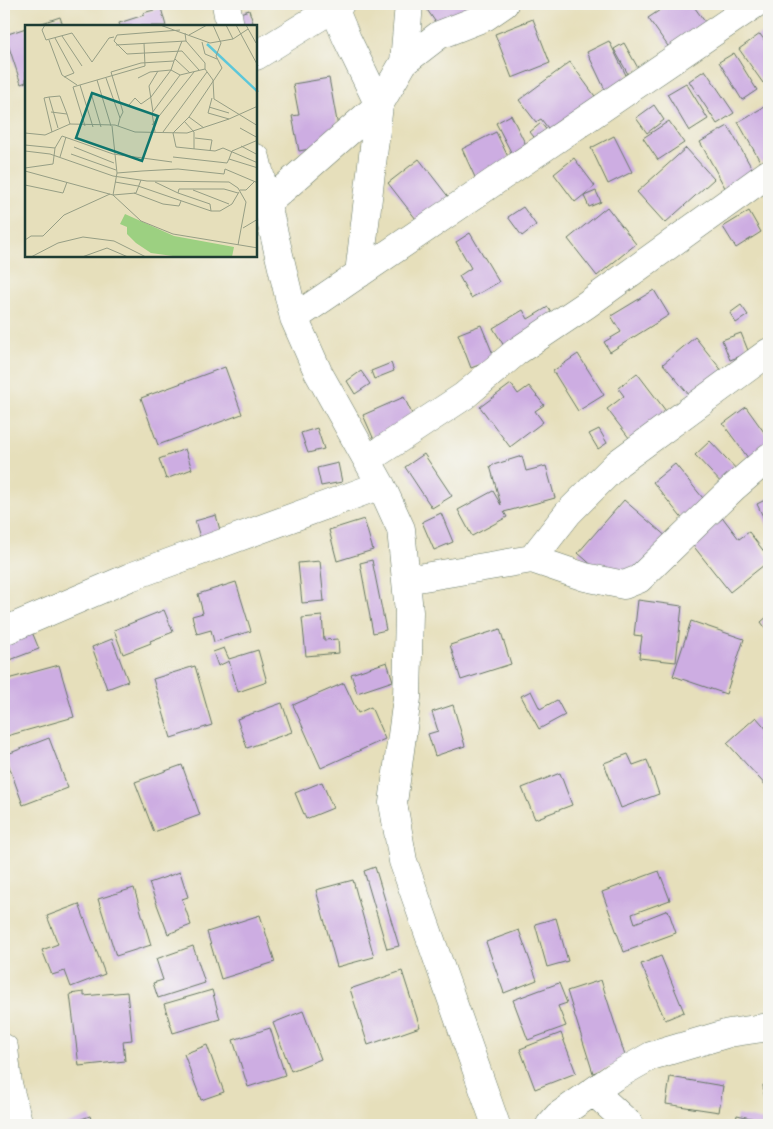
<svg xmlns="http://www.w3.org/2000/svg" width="773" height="1129" font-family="'Balsamiq Sans',sans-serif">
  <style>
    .building { fill: #cdade2 }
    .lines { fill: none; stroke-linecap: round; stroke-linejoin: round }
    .minor-casing { stroke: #657663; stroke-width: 29 }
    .minor { stroke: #fff; stroke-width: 28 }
    .inset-river { fill: none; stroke: #5dc7d9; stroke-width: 2.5 }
    .inset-road { fill: none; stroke: #969e85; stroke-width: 1 }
    .view { fill: #0f766e; fill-opacity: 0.15; stroke: #0f766e; stroke-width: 2.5 }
    .inset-edge { fill: none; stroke: #1f3d34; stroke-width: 2.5 }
  </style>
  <rect width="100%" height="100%" fill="#f6f6f2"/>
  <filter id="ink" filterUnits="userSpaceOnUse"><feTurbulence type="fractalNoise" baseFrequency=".02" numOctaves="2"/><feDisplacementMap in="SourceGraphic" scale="10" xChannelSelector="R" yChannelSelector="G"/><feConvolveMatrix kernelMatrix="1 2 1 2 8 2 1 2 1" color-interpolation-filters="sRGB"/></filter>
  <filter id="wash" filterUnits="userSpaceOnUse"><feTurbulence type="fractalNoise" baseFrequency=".0096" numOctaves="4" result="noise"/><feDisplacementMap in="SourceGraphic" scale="20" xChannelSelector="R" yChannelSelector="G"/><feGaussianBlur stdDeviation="1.12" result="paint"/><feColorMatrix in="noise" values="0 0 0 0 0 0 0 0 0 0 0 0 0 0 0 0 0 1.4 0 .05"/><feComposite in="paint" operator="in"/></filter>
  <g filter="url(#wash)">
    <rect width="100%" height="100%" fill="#e6dfbb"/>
    <g id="blocks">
      <path class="building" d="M423 4H469L480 20 449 41Z
        M669 4H692L711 30 675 56 648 18Z
        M161 8 166 26H120L119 23 144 15 143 13Z
        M249 10 254 26H242L237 14Z
        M60 17 63 26H33Z
        M533 19 550 63 512 78 495 34Z
        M26 28V82L21 84 5 35Z
        M760 34 769 47V79L763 83 739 49Z
        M609 41 630 83 607 94 587 52Z
        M624 43 638 68 628 74 614 49Z
        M734 53 757 90 742 100 719 62Z
        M570 62 600 103 551 132 541 119 536 122 519 100Z
        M705 70 734 113 717 124 689 81Z
        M329 78 341 143 299 151 292 116 299 115 293 84Z
        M686 83 708 119 689 131 667 94Z
        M769 104V158L761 163 738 122Z
        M654 105 664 120 647 133 636 118Z
        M511 115 528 149 513 156 496 123Z
        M669 121 684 143 658 160 643 138Z
        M541 123 552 137 541 146 530 132Z
        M728 126 758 179 729 195 700 142Z
        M496 132 514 169 479 186 462 149Z
        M614 136 632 172 608 184 591 148Z
        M686 148 714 179 665 223 637 192Z
        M574 158 595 186 575 202 554 174Z
        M419 159 457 208 426 232 388 183Z
        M596 191 601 202 589 207 584 196Z
        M523 207 536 225 522 236 508 217Z
        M607 207 636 244 597 276 568 239Z
        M749 211 761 232 736 248 723 227Z
        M470 233 499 282 471 298 459 276 471 268 456 242Z
        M654 290 669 315 610 352 604 342 621 332 611 316Z
        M741 305 748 315 736 323 730 313Z
        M548 307 558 324 509 354 493 328 523 310 528 319Z
        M481 325 495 359 471 368 458 334Z
        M741 333 749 353 730 360 722 340Z
        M695 337 727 377 696 403 663 364Z
        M578 354 604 395 578 411 553 371Z
        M391 363 394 371 374 379 371 371Z
        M225 367 242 414 158 445 141 398Z
        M361 371 370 384 355 394 347 381Z
        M637 373 672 419 636 447 607 409 624 396 618 388Z
        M511 384 518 394 529 386 544 405 535 411 543 422 510 447 480 407Z
        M404 397 421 433 379 451 363 415Z
        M746 407 769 439V455L754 466 723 424Z
        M317 428 324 449 308 453 301 433Z
        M599 429 607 443 598 449 589 434Z
        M710 441 740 473 725 487 695 455Z
        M185 449 192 469 166 479 159 459Z
        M424 454 452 496 432 508 405 467Z
        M522 456 526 471 546 466 555 498 504 512 507 517 472 536 458 510 493 491 501 505 490 466Z
        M338 463 342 482 321 486 317 468Z
        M675 464 707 503 684 521 653 482Z
        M769 498V529L757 504Z
        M624 500 668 538 620 590 578 553Z
        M441 513 453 542 434 550 422 522Z
        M216 515 221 534 201 540 195 521Z
        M723 518 739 539 749 532 769 558V561L730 592 691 543Z
        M364 519 373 550 337 561 329 530Z
        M372 560 386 630 373 633 360 563Z
        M320 561 324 601 302 603 298 563Z
        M236 582 251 631 214 642 211 630 197 634 192 616 203 613 198 594Z
        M638 600 682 606 676 662 639 658 642 636 634 635Z
        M164 610 173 632 150 641 151 643 123 654 114 630Z
        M769 615V633L761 622Z
        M322 616 324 640 338 639 339 653 306 656 302 618Z
        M691 621 744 639 726 694 673 676Z
        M30 627 39 649 10 660 4 643Z
        M500 629 511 664 461 680 450 645Z
        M112 639 128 681 107 689 92 647Z
        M224 648 229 659 258 650 267 682 238 692 229 661 218 666 213 652Z
        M387 662 393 681 357 693 351 674Z
        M59 665 74 717 7 736 4 726V680Z
        M195 666 212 725 171 738 153 679Z
        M344 683 358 713 371 707 385 739 321 768 293 705Z
        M531 691 540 709 557 700 565 715 539 729 521 696Z
        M282 703 292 732 247 748 237 719Z
        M453 705 465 746 435 756 428 734 438 731 432 712Z
        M756 717 769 732 765 737 769 743V789L727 743Z
        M49 738 68 788 23 805 5 755Z
        M628 754 633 765 647 760 659 794 621 808 604 763Z
        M182 765 200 815 154 832 135 782Z
        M560 773 572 805 535 819 522 788Z
        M322 782 333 808 306 819 295 793Z
        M375 867 399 946 387 949 364 871Z
        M659 871 670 900 632 914 635 923 668 910 676 933 624 952 602 892Z
        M180 872 188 897 182 899 191 925 168 934 149 883Z
        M353 880 374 957 337 967 316 890Z
        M134 888 151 945 116 956 98 899Z
        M79 904 105 974 71 987 65 971 52 975 42 950 58 944 47 916Z
        M260 915 275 962 221 979 207 932Z
        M556 918 568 961 547 967 535 924Z
        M519 930 537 980 504 993 486 942Z
        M193 946 205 983 158 998 153 983 163 980 156 959Z
        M661 956 684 1012 665 1020 641 964Z
        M402 971 420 1027 368 1045 350 989Z
        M601 980 627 1062 593 1073 567 991Z
        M559 983 567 1003 558 1006 566 1026 528 1040 513 1000Z
        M212 990 220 1019 173 1033 164 1004Z
        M84 992V996L127 992 132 1040 123 1041 125 1061 79 1066 70 994Z
        M303 1011 321 1059 291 1071 273 1023Z
        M270 1028 285 1075 248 1087 233 1040Z
        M561 1033 576 1073 535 1089 520 1049Z
        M207 1045 224 1092 201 1100 184 1054Z
        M670 1077 723 1086 719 1112 666 1104Z
        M763 1085H769V1118H767Z
        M737 1115 769 1122V1125H735Z
        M90 1116 93 1125H65Z"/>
    </g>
  </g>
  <g filter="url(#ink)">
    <use href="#blocks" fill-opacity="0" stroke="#657663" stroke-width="1"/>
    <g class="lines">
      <g class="minor-casing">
        <path id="minor" d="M226 4 230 26
          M334 8 347 39 379 105 359 274
          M256 56 340 4
          M404 62 409 4
          M256 158 294 318 318 372 381 485 401 529 409 612 407 698 393 803 403 861 496 1125
          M266 204 379 105 404 62 439 35 485 17 504 4
          M294 318 755 4
          M367 460 464 396 516 352 586 305 769 173
          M532 559 585 577 624 585 639 579 733 488 769 457
          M406 580 532 559 568 513 618 463 769 352
          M4 631 130 577 381 485
          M4 1048 8 1084 19 1125
          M594 1092 630 1125
          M550 1125 558 1116 614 1077 651 1056 729 1033 769 1027"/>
      </g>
      <use href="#minor" class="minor"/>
    </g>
  </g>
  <g transform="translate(25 25)">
    <rect width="232" height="232" fill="#e6dfbb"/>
    <path d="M100 189 149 211 209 222 207 232H155L126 228 111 218 102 209V202L95 199Z" fill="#9cd081"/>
    <path class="inset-river" d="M182 19 233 67"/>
    <path class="inset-road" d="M20 0 17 5 21 15 47 8 67 37 84 13 89 12M135 0 185 18 208 14 223 4M201 0 208 14M211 0 233 41M221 0 231 18M155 5 92 10 89 16 102 29 157 26 174 45M164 10 182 0M37 11 57 41M30 13 49 48 39 52M24 15 37 50 52 60M177 17 180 29 192 34M91 20 161 16 160 8M150 34 165 48M149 36 157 16M180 44 188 55 189 74 233 101M81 53 95 93 93 101M72 55 86 101M55 60 68 102M66 68 76 102M24 72 35 71 42 89M187 73 183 88 204 94M104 80 110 73 116 79 126 72 146 45 125 47 113 53M184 82 204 88M26 87 42 89 45 99M128 87 124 61 133 46M164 92 197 43 191 31 196 18 188 0M95 93 98 87 86 47 116 38 149 36 146 45 155 50 180 44V38L161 16M159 96 169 107V124M127 100 169 47M60 101 48 62 120 41 119 18M87 101 92 148M179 103 164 92 148 108 151 122 190 126 198 123 233 138M215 103 233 113M27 107 19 73 24 72 33 103M130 107 127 88 155 50M138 107 182 47M0 108 20 110 45 99 90 100 110 107 162 108 204 94 233 81M170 113 187 115 185 126M0 120 30 123M216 121 233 130M49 122 89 138M0 126 25 129 88 151 122 156 204 157 213 163 221 177 213 220M46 129 91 145M35 132 41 112M148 132 202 138 204 134 233 143M204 134 207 126 233 115M0 143 28 139 30 123 37 111 88 129 147 137M0 146 88 170 116 196 148 209 233 223M116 155 111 168 88 170 92 148 117 146 153 144 199 149 200 144 233 158M90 157 113 161 186 186 185 179 153 168 154 164H199L213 168M130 157 153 168M0 160 38 168 42 157M168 165 204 179M215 165H221L229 157M109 168 138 179 154 181 156 176M186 186H195L207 179 214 167M218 203 233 194M0 215 6 211H18L39 190 85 169M6 232 33 218 58 212 89 216 121 232M57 232 82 223 103 232"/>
    <path class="view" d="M67 68 133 91 117 136 51 113Z"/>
    <rect width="232" height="232" class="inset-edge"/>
  </g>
  <rect width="773" height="1129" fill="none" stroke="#f6f6f2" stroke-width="20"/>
</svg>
